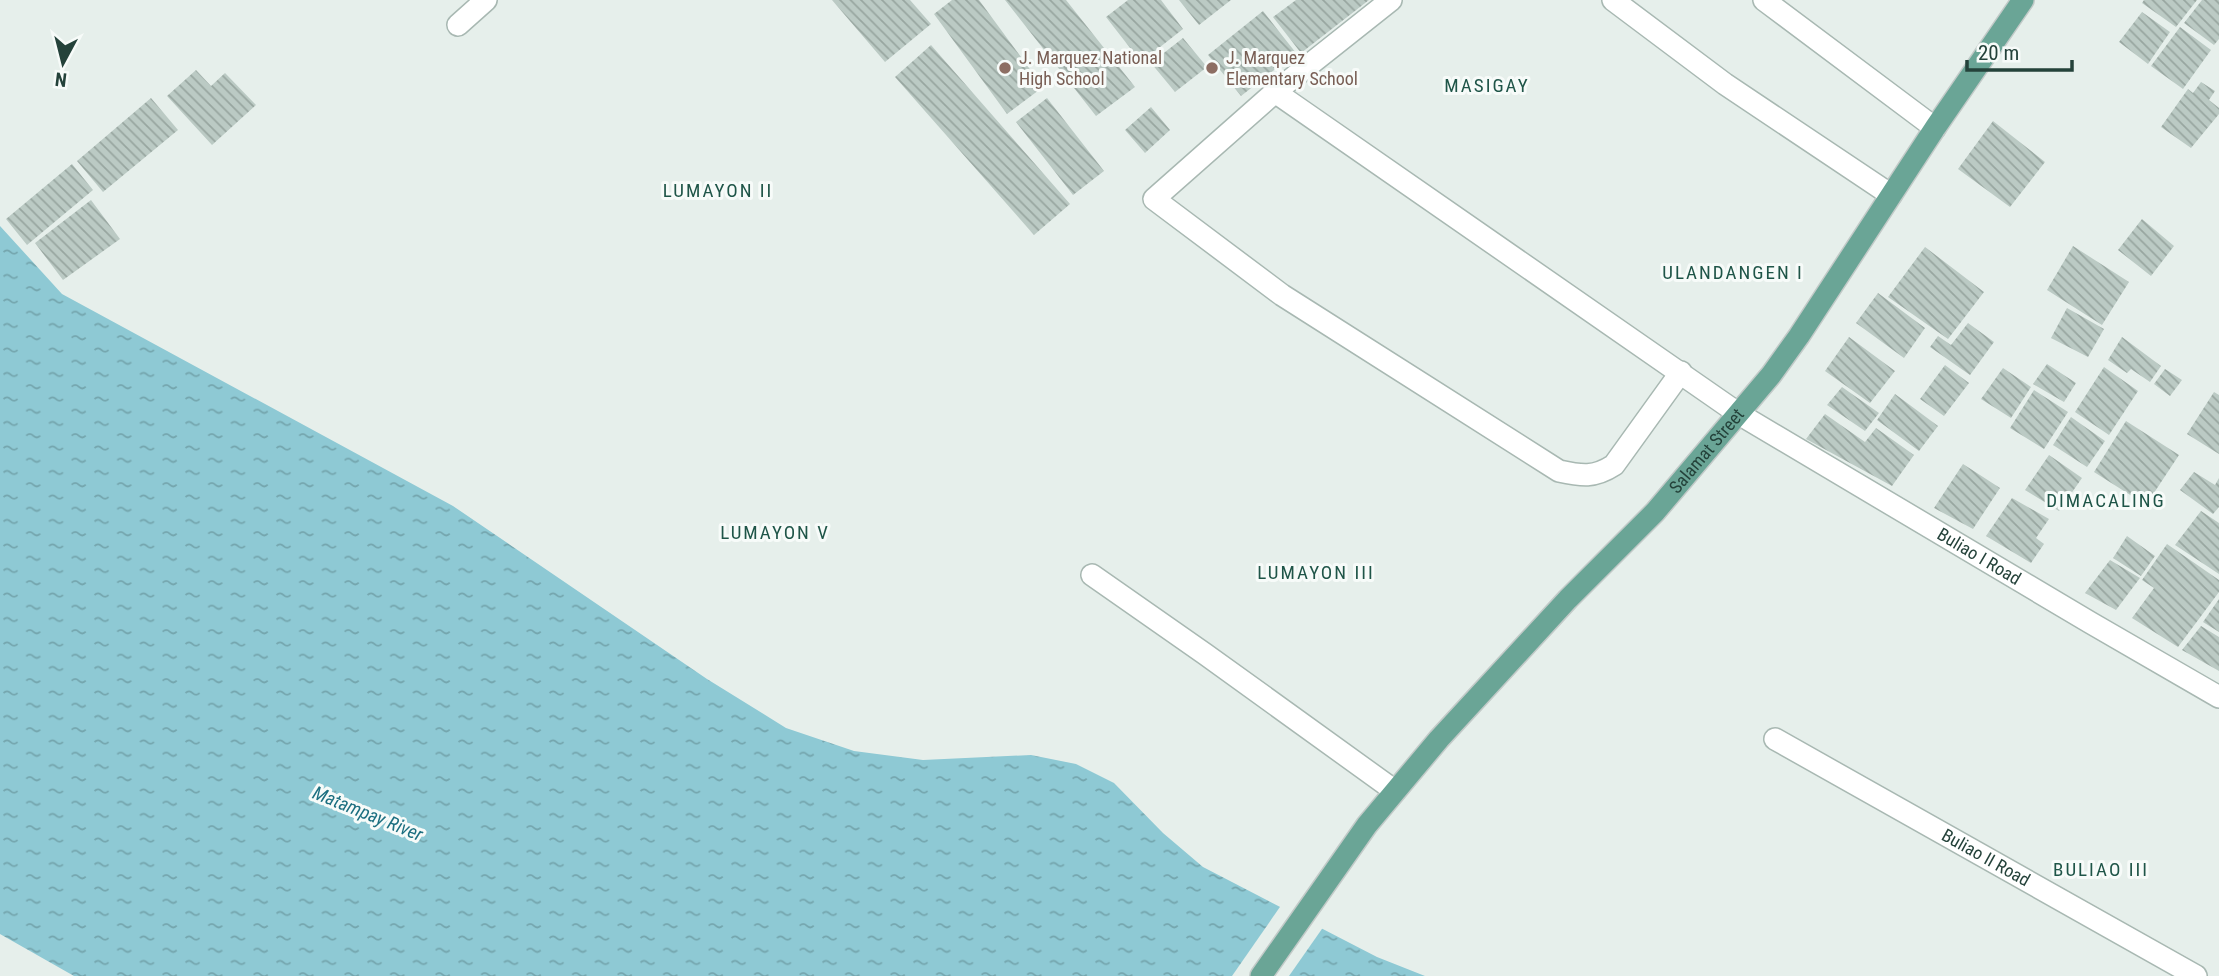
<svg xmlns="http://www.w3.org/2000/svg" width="2219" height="976" font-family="'Roboto Condensed',sans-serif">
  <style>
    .water { fill: url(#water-ripples) }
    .pier { fill: #e6efeb }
    .building { fill: url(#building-back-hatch) }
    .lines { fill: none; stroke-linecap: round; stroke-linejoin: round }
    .street-casing { stroke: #a8b8b2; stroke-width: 24 }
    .primary-casing { stroke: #c2cac8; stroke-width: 24 }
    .street { stroke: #fff; stroke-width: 21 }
    .primary { stroke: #6aa596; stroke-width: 21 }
    .education-dot { fill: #8d6e63; stroke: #f7fbf9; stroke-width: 2.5 }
    .labels { text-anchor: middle; stroke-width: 6; stroke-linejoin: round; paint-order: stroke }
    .education-label { font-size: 18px; fill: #785e54; stroke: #f7fbf9; text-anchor: start }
    .street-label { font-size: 18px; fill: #24423a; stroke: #f7fbf9 }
    .neighbourhood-label { font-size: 19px; letter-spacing: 2px; fill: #1f5548; stroke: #f7fbf9 }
    .water-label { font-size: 19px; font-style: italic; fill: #1c6f80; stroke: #f7fbf9 }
  </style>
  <defs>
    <pattern id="water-ripples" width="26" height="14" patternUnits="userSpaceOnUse" patternTransform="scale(1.75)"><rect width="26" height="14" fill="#8ec9d4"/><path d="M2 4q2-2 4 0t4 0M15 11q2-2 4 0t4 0" fill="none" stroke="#74a5ad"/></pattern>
    <pattern id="building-back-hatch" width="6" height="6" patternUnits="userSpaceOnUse" patternTransform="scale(1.75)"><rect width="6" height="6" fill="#bbcac4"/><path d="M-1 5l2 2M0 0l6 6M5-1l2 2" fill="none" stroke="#98a6a0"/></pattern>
  </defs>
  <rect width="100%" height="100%" fill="#e6efeb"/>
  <path class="water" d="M0 226 62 294 453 506 707 679 786 728 854 751 923 760 1031 755 1076 764 1114 783 1163 833 1203 867 1377 957 1425 976H74L0 934Z"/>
  <path class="pier" d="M1282 904 1324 926 1289 976H1232Z"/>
  <path class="building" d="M832 0H910L931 24 885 62Z
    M952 0H979L1043 87 1007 114 934 14Z
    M1005 0H1066L1135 87 1096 116Z
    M1128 0H1161L1183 29 1141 62 1106 17Z
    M1179 0H1231L1199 25Z
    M1296 0H1369L1301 53 1273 17Z
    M2144 0H2197L2176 27 2142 3Z
    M2202 0H2219V39L2214 45 2184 23Z
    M1263 11 1296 53 1241 96 1208 55Z
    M2142 12 2170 32 2148 64 2119 42Z
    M2180 27 2211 50 2183 89 2151 66Z
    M1183 38 1207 67 1175 92 1151 63Z
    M931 45 1070 204 1034 235 895 77Z
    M196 70 211 86 225 73 256 105 212 145 167 96Z
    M2201 82 2215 91 2209 100 2219 108V114L2191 148 2161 127 2188 89 2193 93Z
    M151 98 178 130 103 192 77 161Z
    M1047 98 1104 171 1073 195 1016 122Z
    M1151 107 1170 130 1145 153 1125 130Z
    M1993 121 2045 162 2010 207 1958 169Z
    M72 164 93 190 27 245 6 219Z
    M91 200 120 239 63 280 35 243Z
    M2142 219 2174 246 2151 276 2118 250Z
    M2073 246 2129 282 2102 325 2047 290Z
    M1925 247 1984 292 1948 339 1888 297Z
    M1878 293 1925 328 1904 358 1856 323Z
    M2067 308 2104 329 2088 357 2051 338Z
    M1968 323 1994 342 1970 375 1930 347 1938 336 1951 345Z
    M1849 337 1895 371 1870 403 1825 371Z
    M2122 337 2161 366 2150 382 2131 369 2127 373 2108 360Z
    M2047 364 2076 383 2064 402 2033 384Z
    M1945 365 1969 383 1944 416 1920 399Z
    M2104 367 2138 391 2109 435 2075 412Z
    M2003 368 2031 387 2011 418 1981 399Z
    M2165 369 2182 380 2170 396 2154 384Z
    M1842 387 1879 413 1865 431 1827 405Z
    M2034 390 2068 412 2044 449 2010 428Z
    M2214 392 2219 395V454L2187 434Z
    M1895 394 1938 426 1919 451 1877 420Z
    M1825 414 1865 442 1876 428 1914 455 1892 486 1806 439Z
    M2071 417 2105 441 2087 467 2053 445Z
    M2126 421 2179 455 2146 505 2094 472Z
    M2049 455 2082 478 2059 511 2025 490Z
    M1963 464 2000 488 1973 529 1934 508Z
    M2194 472 2215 485 2219 478V507L2213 514 2180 490Z
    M2012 498 2049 519 2036 538 2044 544 2031 563 1986 536Z
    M2201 511 2219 523V574L2175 545Z
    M2127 536 2155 556 2141 576 2113 558Z
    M2167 544 2219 580V592L2178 647 2132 618 2154 588 2142 580Z
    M2110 560 2140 578 2116 610 2085 593Z
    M2219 599V632L2203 622Z
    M2201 626 2219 637V671L2182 650Z"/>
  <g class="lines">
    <g class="street-casing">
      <g id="street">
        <path d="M1391 0 1275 92 1154 199 1282 295 1559 471C1582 476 1594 478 1614 465L1681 372"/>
        <path d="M1613 0 1725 84 1891 195"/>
        <path d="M1764 0 1935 128"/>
        <path d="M458 25 486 0"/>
        <path id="s1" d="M1275 92 1739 414 2091 623 2219 697"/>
        <path d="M1092 575 1205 654 1395 791"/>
        <path id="s2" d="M1775 739 2196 976"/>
      </g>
    </g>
    <g class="primary-casing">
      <g id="primary">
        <path id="s3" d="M1261 976 1367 825 1439 739 1568 599 1655 512 1771 375 1799 336 1935 128 2023 0"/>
      </g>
    </g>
    <use href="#street" class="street"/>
    <use href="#primary" class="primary"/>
  </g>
  <g class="education-dot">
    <circle cx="1005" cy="68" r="7"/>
    <circle cx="1212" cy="68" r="7"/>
  </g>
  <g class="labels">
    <g class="education-label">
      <text x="1019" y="64">J. Marquez National<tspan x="1019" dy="21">High School</tspan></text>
      <text x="1226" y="64">J. Marquez<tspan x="1226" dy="21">Elementary School</tspan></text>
    </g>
    <g class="street-label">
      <text dy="6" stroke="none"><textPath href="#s3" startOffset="690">Salamat Street</textPath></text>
      <text dy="6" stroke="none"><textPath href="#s1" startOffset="844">Buliao I Road</textPath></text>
      <text dy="6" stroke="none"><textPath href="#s2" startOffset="242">Buliao II Road</textPath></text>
    </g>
    <g class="neighbourhood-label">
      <text x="1487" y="92">MASIGAY</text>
      <text x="718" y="197">LUMAYON II</text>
      <text x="1733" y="279">ULANDANGEN I</text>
      <text x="2106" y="507">DIMACALING</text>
      <text x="775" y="539">LUMAYON V</text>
      <text x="1316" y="579">LUMAYON III</text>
      <text x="2101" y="876">BULIAO III</text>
    </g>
    <g class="water-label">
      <text transform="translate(368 813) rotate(22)" y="7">Matampay River</text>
    </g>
  </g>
  <g transform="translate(63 63) rotate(187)" stroke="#f7fbf9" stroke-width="5" paint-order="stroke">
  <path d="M0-5L12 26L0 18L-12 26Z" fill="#24423a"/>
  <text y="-10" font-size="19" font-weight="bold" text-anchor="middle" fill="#24423a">N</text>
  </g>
  <path d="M1967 60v10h105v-10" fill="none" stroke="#24423a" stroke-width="3.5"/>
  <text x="1978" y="60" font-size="21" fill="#24423a" stroke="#f7fbf9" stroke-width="5" paint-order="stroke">20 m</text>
</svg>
